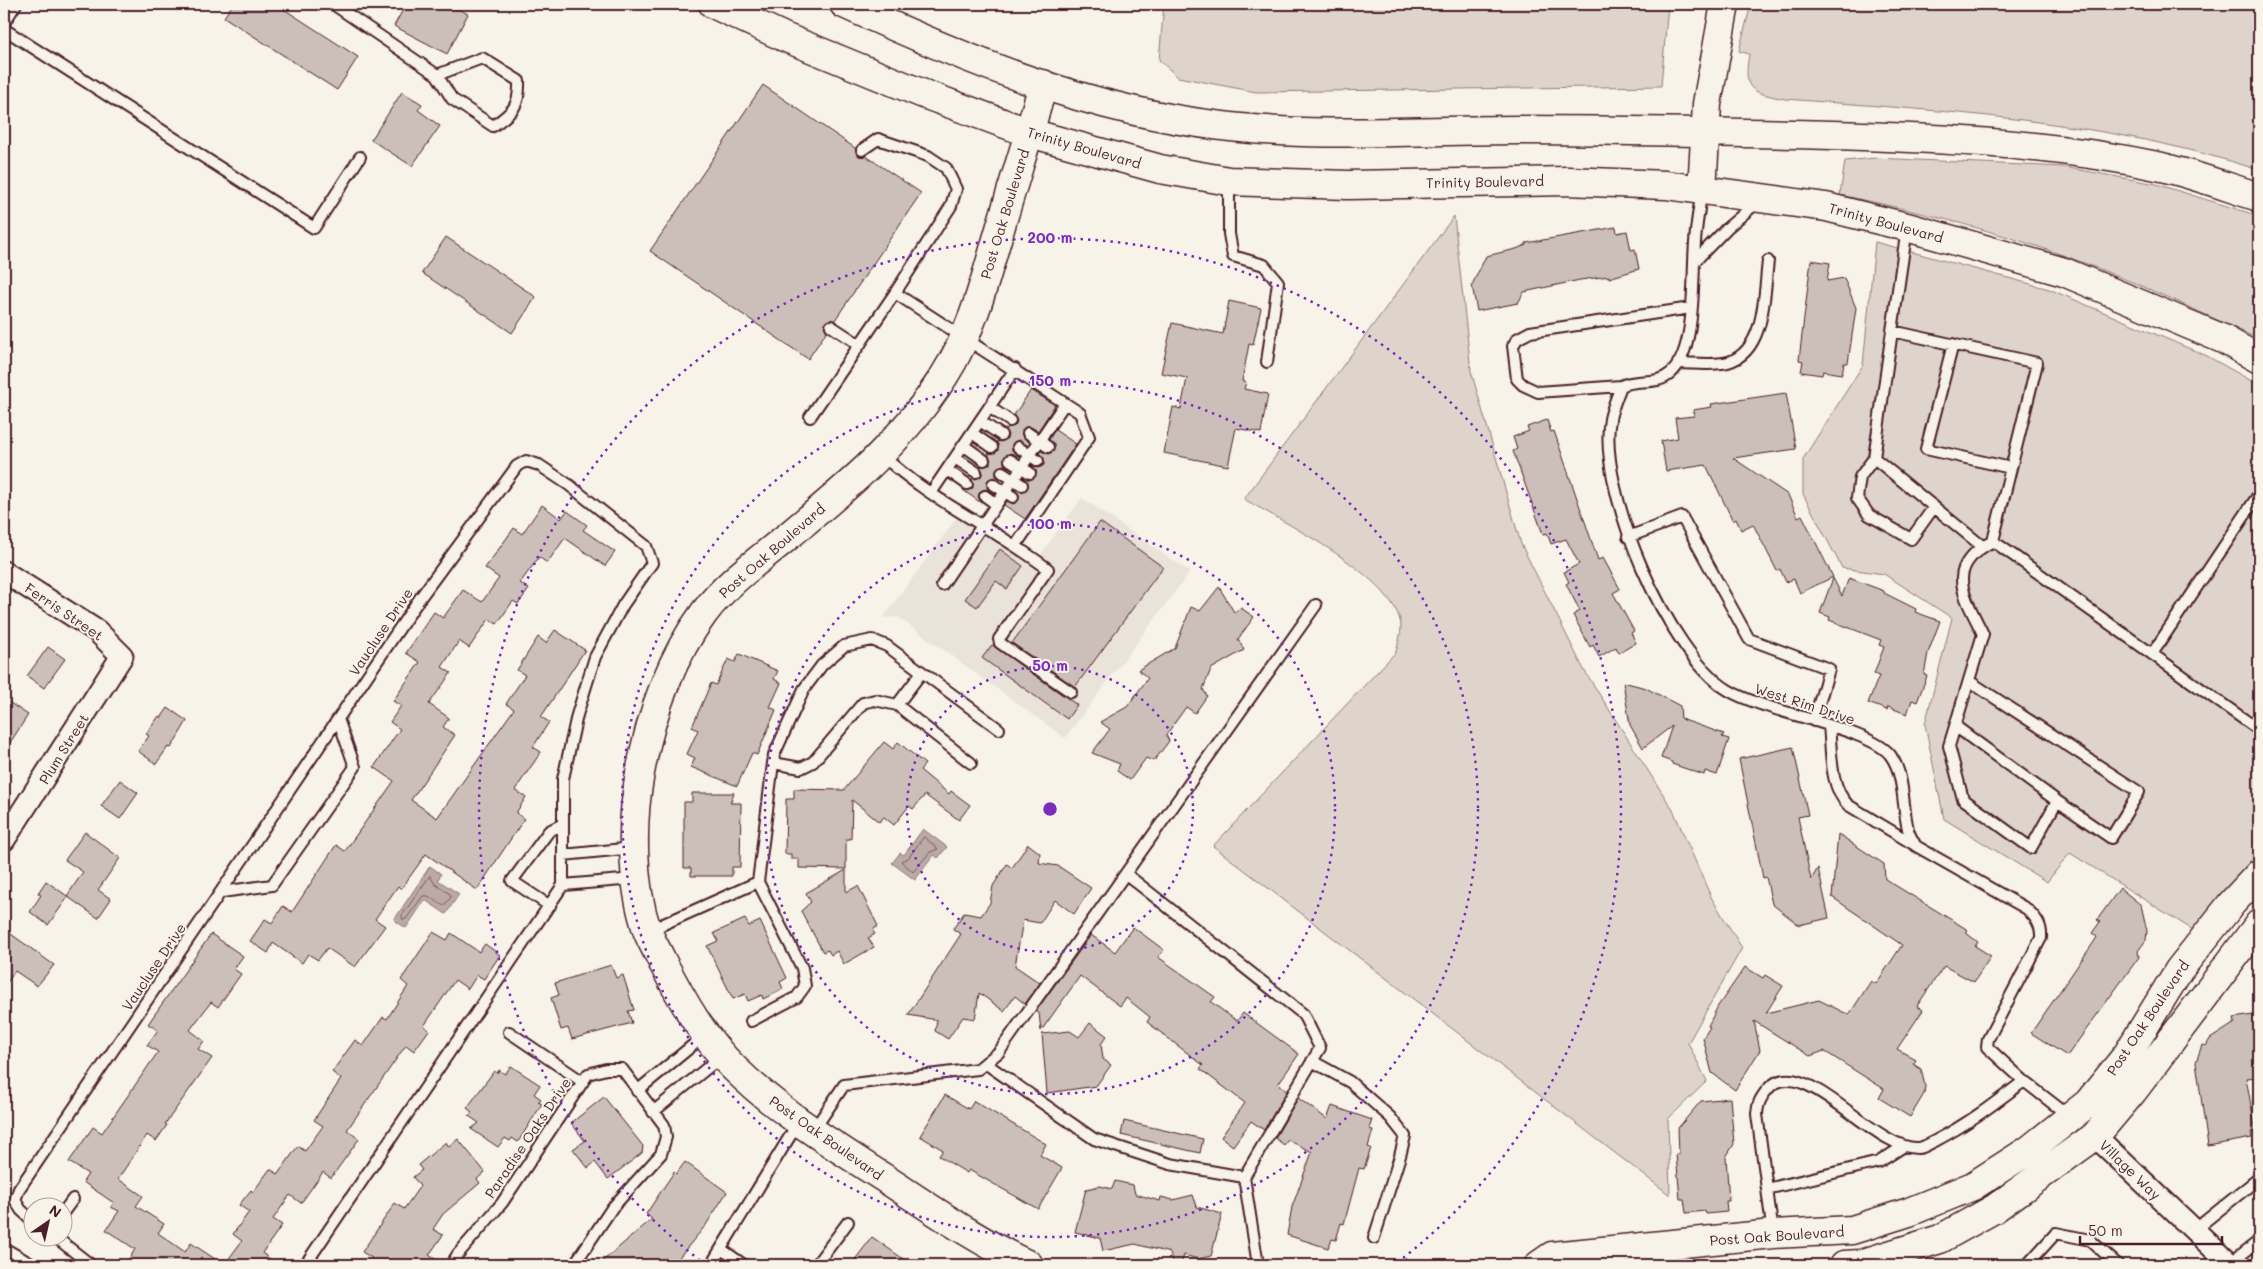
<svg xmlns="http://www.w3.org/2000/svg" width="2263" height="1269" font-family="Mali,sans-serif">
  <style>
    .built { fill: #eae3da }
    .green { fill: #ded4cc; stroke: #947a7c }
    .water { fill: #bcaaa7; stroke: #8e7275 }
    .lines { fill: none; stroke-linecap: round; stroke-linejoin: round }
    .shore { stroke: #78575d; stroke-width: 1 }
    .building { fill: #ccbfb9; stroke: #4a1f2b }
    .lane-casing { stroke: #4a1f2b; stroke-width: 14 }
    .street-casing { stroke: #4a1f2b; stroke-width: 25 }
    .secondary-casing { stroke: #4a1f2b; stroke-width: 31 }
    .lane { stroke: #f7f3e8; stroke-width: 10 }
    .street { stroke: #f7f3e8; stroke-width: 21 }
    .secondary { stroke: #f7f3e8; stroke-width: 28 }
    .ring { fill: none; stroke: #7b2cbf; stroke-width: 2.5; stroke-dasharray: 2.5 5 }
    .labels { text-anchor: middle; stroke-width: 4; stroke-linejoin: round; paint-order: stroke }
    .street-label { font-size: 14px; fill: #4a1f2b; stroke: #f7f3e8 }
    .centre { fill: #7b2cbf; stroke: #f7f3e8; stroke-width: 2.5 }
    .ring-label { font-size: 15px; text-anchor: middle; font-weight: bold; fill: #7b2cbf; stroke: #f7f3e8; stroke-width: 4; stroke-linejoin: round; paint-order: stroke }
  </style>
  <rect width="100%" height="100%" fill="#f7f3e8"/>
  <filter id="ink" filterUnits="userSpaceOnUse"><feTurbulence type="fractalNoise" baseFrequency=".02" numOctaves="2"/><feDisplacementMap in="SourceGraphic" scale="10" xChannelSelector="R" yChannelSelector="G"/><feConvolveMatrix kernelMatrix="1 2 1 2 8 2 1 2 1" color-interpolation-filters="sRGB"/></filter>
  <g filter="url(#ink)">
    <path class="built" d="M1082 498 1190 572 1065 738 898 617 883 618 958 516 1032 566Z"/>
    <path class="green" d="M1164 4H1668L1661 86 1256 92 1178 77 1159 60Z
      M1753 4H2259V170C2106 120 1945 111 1785 99 1750 92 1743 91 1749 54L1739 51 1749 12Z
      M1875 158 2064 167 2156 184 2259 216V339C2212 318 2165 295 2117 276 2028 239 1933 214 1840 195L1845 161Z
      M1454 216 1471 371 1521 544 1584 670 1673 810 1711 897 1742 948 1688 1043 1707 1081 1668 1119 1670 1195 1213 846 1396 652C1398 644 1401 634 1401 626 1397 578 1283 522 1244 499Z
      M1875 242 2049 289 2207 356 2259 385V853L2221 894 2193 930 2070 853 2047 882 1944 819 1925 724 1952 618 1884 574 1842 568 1803 494V459L1863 365Z"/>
    <path class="water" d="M923 829 947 847 938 858 934 855 915 880 892 863 900 853 904 855Z
      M430 866 441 874 438 880 459 894 446 914 425 900 406 928 394 920Z"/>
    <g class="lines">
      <path class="shore" d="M924 837 938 849 930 852 913 872 901 861 908 858Z
        M430 876 435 884 450 894 451 897 444 906 428 896H423L406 919 403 920 402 916Z"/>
    </g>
    <path class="building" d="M233 4H276L358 57 337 90 224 17Z
      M406 4H449L468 14 447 54 394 26Z
      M763 85 855 148 859 156H866L921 193 835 320 826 322 824 326 827 331 808 359 650 251Z
      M402 92 422 104 418 110 440 126 412 166 371 140Z
      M1616 227 1617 233 1627 231 1631 250 1635 249 1639 269 1609 278V276L1580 280 1524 292 1518 303 1477 311 1472 285 1486 256 1516 249 1526 245V243Z
      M446 237 536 297 512 333 422 273Z
      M1811 260 1830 263 1827 281 1844 278 1856 308 1848 363H1844L1842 374 1823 371 1822 375 1801 372 1803 361 1799 360Z
      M1229 301 1261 308 1253 345 1249 344 1242 381 1246 382 1244 389 1268 394 1261 433 1236 428 1228 466 1164 453 1173 407 1181 409 1187 378 1161 373 1172 323 1223 334Z
      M1031 390 1055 405 1038 431 1029 426 1023 429 1022 436 1030 443 1028 446 1019 440 1013 443 1012 450 1020 457 1011 453 1005 456 1004 464 1012 469 1003 465 997 468 996 476 1004 481 994 477 988 480 987 488 995 494 986 489 982 490 978 496 981 503 963 490 973 488 972 478 976 479 981 476 983 472 980 466H986L990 464V458L988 454 998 451 997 441 1001 442 1006 439 1008 435 1005 429 1015 425 1017 421 1014 415Z
      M1786 393 1796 449 1733 458 1788 495 1798 517 1802 515 1833 577 1800 593 1794 579 1786 582 1780 569 1777 571 1753 524 1741 530 1736 519 1733 521 1706 465 1666 471 1661 441 1678 438 1675 418 1694 416 1693 410 1712 407 1711 404Z
      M1547 420 1551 432 1554 431 1598 560 1603 558 1620 589 1613 593 1634 631 1631 633 1636 643 1619 653 1616 647 1599 657 1593 645 1590 647 1573 615 1580 611 1566 584 1569 582 1564 572 1579 564 1566 539 1551 544 1547 533 1543 534 1513 451 1517 449 1513 437 1529 431 1527 427Z
      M1055 430 1076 444 1025 519 1004 505 1007 501 1013 504 1018 501 1019 494 1015 489 1022 492 1027 489 1028 482 1023 477 1030 480 1035 477 1036 470 1031 465 1038 468 1044 465V459L1039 453 1041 451 1048 454 1054 451V445L1049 439Z
      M542 505 561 519 567 511 587 525 583 530 615 552 605 566 565 538 547 563 539 557 520 583 529 589 518 604 513 601 497 624 489 619 469 648 459 641 442 667 451 673 429 704 449 718 443 727 455 735 411 800 437 818 514 709 506 704 525 675 517 670 538 637 546 643 555 630 585 650 541 717 549 722 533 747 541 752 515 790 526 797 516 813 524 819 477 890 426 854 401 889 398 886 375 919 385 926 355 967 327 948 318 960 308 954 302 963 273 943 268 953 250 941 265 919 272 923 283 906 292 912 336 845 345 851 394 781 374 767 400 729 390 722 401 706 393 701 420 662 406 653 434 612 443 618 463 590 482 602 499 578 485 568 514 528 522 534Z
      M1100 522 1163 567 1075 687 1012 643Z
      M1000 549 1023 566 1007 589 996 581 977 607 965 599Z
      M1833 578 1842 596 1849 578 1884 591V593L1916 609 1915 612 1940 621 1928 653 1924 675 1927 676 1917 702 1912 700 1907 714 1888 707 1887 710 1868 703 1879 676 1874 674 1884 647 1879 645 1881 640 1829 620 1830 617 1820 613Z
      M1219 587 1234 612 1241 608 1254 617 1238 639 1244 650 1211 669 1203 689 1207 696 1195 713 1186 707 1166 735 1169 741 1154 761 1146 758 1130 780 1117 771 1120 764 1092 753 1110 729 1100 722 1127 707 1148 678 1138 670 1175 648 1191 607 1200 611Z
      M992 645 1077 705 1067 719 982 658Z
      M48 647 65 659 44 688 27 676Z
      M739 654 778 671 774 679 781 683 770 707 776 710 757 755 752 753 737 786 691 767 695 758 687 754 698 730 692 727 711 683 716 685 728 659 735 662Z
      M1623 682 1646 688 1680 706 1681 719 1724 734 1722 737 1729 739 1717 775 1705 771 1704 775 1672 764V762L1661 758 1672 726 1643 748 1630 725Z
      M4 699 28 715 4 752Z
      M168 708 187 721 171 748 168 747 156 764 138 751 149 736 146 734 159 716 161 718Z
      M884 742 893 749 898 742 925 764 920 770 949 794 951 791 970 805 959 820 925 795 913 809 909 806 894 825 884 817 879 822 852 800 851 839H846V869L799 868V859H791V854H785L786 799H794V789L844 790Z
      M1793 747 1808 815 1798 817 1811 880 1818 868 1829 918 1799 925 1772 904 1766 877 1763 878 1739 759Z
      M120 780 138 793 120 819 101 806Z
      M692 793H734L730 803H741L740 867H732V876H691V868H684V802H692Z
      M85 832 120 858 98 890 111 899 98 918 68 897 48 925 30 912 41 895 38 893 46 881 67 896 83 872 65 860Z
      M1838 834 1884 864 1885 879 1968 930 1966 933 1978 942 1975 946 1991 956 1974 982 1944 966 1917 1006 1923 1010 1897 1049 1916 1060 1913 1064 1921 1069 1925 1086 1924 1094 1910 1117 1879 1098 1884 1089 1824 1051 1810 1056 1754 1021 1760 1050 1735 1090 1712 1073 1703 1038 1710 1027 1708 1026 1718 1006 1745 967 1763 978 1765 975 1783 986 1766 1013 1819 1000 1849 1015 1871 981 1876 984 1902 945 1832 897Z
      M1028 844 1040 853 1039 863 1058 866 1091 888 1074 914 1055 900 1040 923 1023 920 1015 966 1040 983 1025 1004 1015 996 1004 1011 979 993 975 1019 963 1017 948 1039 935 1031 937 1020 908 1015 961 934 953 929 964 913 981 916 990 903 993 886 1007 864 1012 868Z
      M846 870V892L858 886 878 926 872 930 875 934 868 938 874 947 844 964 837 951 831 955 828 950 823 952 801 911 811 902 806 893Z
      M2120 888 2141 905 2147 931 2146 940 2138 951 2139 957 2067 1056 2031 1033 2094 942 2097 937 2092 933 2100 922 2097 920Z
      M745 919 749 926 760 921 787 978 780 982 783 989 763 999 762 995 748 1001 745 994 733 999 707 946 718 941 714 933Z
      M1133 927 1164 950 1158 957 1215 997 1211 1002 1237 1021 1243 1013 1299 1054 1278 1084 1287 1091 1264 1130 1251 1121 1233 1146 1221 1137 1245 1103 1200 1069 1203 1065 1147 1022 1150 1017 1126 998 1120 1006 1080 976 1041 1031 1039 1013 1036 1011 1091 935 1115 952Z
      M4 929 54 965 37 986 15 971 4 987Z
      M433 932 447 940 451 933 479 952 485 944 500 955 484 979 477 975 468 989 455 980 424 1026 429 1030 414 1051 406 1045 347 1130 359 1139 331 1178 323 1172 301 1203 290 1195 273 1219 282 1225 262 1253 278 1265H138L129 1259 135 1249 106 1230 119 1211 111 1207 114 1203 83 1182 88 1174 69 1162 93 1127 102 1133 158 1052 147 1045 158 1030 148 1024 211 934 243 956 234 969 241 974 218 1007 211 1002 190 1030 204 1041 198 1049 212 1058 165 1124 167 1125 156 1141 147 1135 118 1179 143 1196 136 1206 164 1224 158 1233 185 1252 191 1243 224 1265 242 1241 233 1234 249 1212 239 1205 251 1190 253 1192 270 1169 278 1174 298 1146 305 1151 323 1126 314 1120 341 1079 332 1072 355 1040 363 1046 383 1017 387 1019 408 986 401 980Z
      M611 965 616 978 623 975 634 1010 628 1011 632 1023 572 1039 568 1028 561 1030 551 998 559 995 555 983Z
      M2259 1014V1077L2246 1078 2256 1132H2251L2252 1138 2208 1146 2196 1062 2202 1045 2206 1046 2210 1039 2235 1023 2234 1018Z
      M1090 1023 1107 1036 1101 1044 1103 1059 1111 1065 1096 1086 1047 1093 1042 1034 1070 1031 1079 1037Z
      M511 1066 540 1085 534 1094 541 1099 538 1102 542 1104 518 1142 512 1138 510 1141 505 1138 498 1147 471 1129 479 1123 469 1116 472 1112 467 1108 494 1071 497 1073 499 1070 505 1074Z
      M945 1095 969 1109 974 1101 1046 1144 1040 1155 1062 1168 1038 1209 969 1170 967 1173 939 1156 943 1150 920 1136Z
      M604 1097 643 1146 642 1153 608 1179 595 1162 588 1168 573 1149 585 1141 571 1123Z
      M1298 1098 1327 1119 1332 1106 1372 1120 1369 1129 1373 1130 1368 1147 1371 1148 1364 1169 1359 1168 1344 1224 1341 1223 1336 1240 1332 1239 1328 1248 1287 1235 1292 1207 1312 1152 1288 1140 1284 1145 1275 1138Z
      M1730 1098 1734 1144 1726 1157 1729 1201H1726L1727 1212 1706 1214 1705 1211 1686 1213 1684 1199H1680L1676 1154H1679L1678 1128 1701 1101Z
      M1124 1121 1203 1139 1200 1153 1121 1135Z
      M458 1139 485 1172 477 1179 480 1183 443 1214 433 1229 443 1235 429 1255 444 1265H367L372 1258 362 1252 395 1203 404 1209 420 1186 413 1177 422 1170 418 1165 446 1142 449 1147Z
      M685 1162 727 1192 706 1225 676 1261 671 1265H598L652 1219 646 1214 674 1172 676 1174Z
      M1115 1181 1133 1185 1135 1194 1160 1201 1161 1197 1173 1200 1193 1195 1197 1207 1222 1214 1211 1256 1198 1259 1184 1255 1181 1265H1173L1170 1253 1135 1244 1103 1251 1100 1238 1075 1232 1086 1189 1100 1186 1112 1189Z
      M872 1237 912 1265H851Z"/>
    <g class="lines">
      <g class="lane-casing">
        <path id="lane" d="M333 4 437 75 452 99 493 126C513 112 520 106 519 81L482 58 437 75
          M4 23 16 4
          M4 29 314 228 360 157
          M862 150 878 139 928 156 946 168 956 189 951 206 895 293 1080 413 1089 437 1016 545
          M1229 182V234L1233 256 1264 265 1278 282 1267 362
          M1702 190C1699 208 1696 226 1695 243 1692 276 1697 350 1671 373 1657 386 1637 378 1621 386 1617 397 1612 408 1610 419 1597 488 1668 654 1728 690 1763 712 1873 729 1891 756 1905 776 1902 806 1908 829 1909 835 1913 841 1916 846L2027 909C2036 918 2042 925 2041 938L1988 1039 1987 1047 2024 1081 2069 1116
          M1694 262 1727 228 1759 201
          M831 326 860 345
          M1892 331 1907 228
          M1953 344 1926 449 2011 468
          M1678 363C1693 363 1713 366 1728 362 1766 351 1764 293 1768 261
          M1621 386 1538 392 1523 385 1517 379 1513 346 1517 339 1530 332 1691 308
          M989 407 1010 421
          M810 417 895 293
          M980 421 1001 435
          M972 433 992 447
          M1028 433 1048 447
          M963 445 984 460
          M1018 447 1038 461
          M881 454C930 501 995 528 1048 569L999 639 1000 643 1071 692
          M955 458 976 472
          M1874 458 1892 331 2037 363 1993 541
          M1010 460 1030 473
          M947 470 967 484
          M1002 472 1022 485
          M993 484 1013 497
          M931 493 1015 369
          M985 496 996 504
          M1934 507 1911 539 1869 515 1857 498 1860 477 1874 458 1982 546
          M1628 537 1682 517 1749 639 1829 669 1814 721
          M942 585 1065 403
          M2152 654 2259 494
          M922 672 897 705 971 763
          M1969 681 2139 792 2111 838 2057 801 2031 848 1963 799 1949 746 1983 634C1964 595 1943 567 1993 541L2259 730
          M1829 726C1832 752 1829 786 1848 805L1915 845
          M1955 726 2057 801
          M773 763 801 768 813 762 863 703 875 700 897 705
          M563 855 634 848
          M1126 874 1303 1014 1320 1048 1244 1177
          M563 885 634 879
          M222 892 272 885 355 767 338 719
          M550 906 512 881 549 831 563 824
          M648 931 758 882 774 755 804 689 822 665 844 646 872 640 887 646 999 729
          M751 1021 797 997 805 986 802 968 758 882
          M509 1032 583 1082
          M1312 1061 1350 1082 1390 1117 1405 1136 1400 1156 1374 1238
          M985 1063 1094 1139 1170 1164 1244 1177 1258 1265
          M637 1091 704 1036
          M653 1112 722 1056
          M813 1131 844 1085 978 1069 999 1052 1316 605
          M1767 1189 1879 1162 1904 1146
          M62 1214 73 1199
          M32 1220 21 1210 15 1200 19 1189 420 598 517 466 526 461 539 465 569 485 646 546 652 563 623 605 595 657 577 715 563 779V885L305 1265
          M2193 1231 2259 1178
          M1773 1234 1757 1114C1758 1103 1760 1099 1767 1090 1801 1048 1873 1150 1918 1148 1924 1148 1930 1143 1935 1141 1968 1124 1995 1103 2024 1081
          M54 1236 91 1265
          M4 1248 33 1265
          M721 1249 744 1265
          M2229 1264 2259 1241
          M451 1265 458 1254 502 1203 588 1074 606 1069H622L664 1125 666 1137 661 1154 612 1208 574 1265
          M711 1265 798 1123
          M816 1265 848 1222
          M2027 1265 2056 1233 2090 1240 2118 1265"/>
      </g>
      <g class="street-casing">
        <path id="street" d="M4 572 97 631 122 656 4 840
          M2095 1136 2231 1265"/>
      </g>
      <g class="secondary-casing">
        <path id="secondary" d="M713 4 784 37 921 93 1030 133 1160 169 1229 181 1348 185 1567 181 1666 185 1826 207 1907 227 2064 272 2223 339 2259 359
          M844 4C964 59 1089 111 1222 126 1321 138 1419 130 1519 130 1611 130 1703 132 1794 134 1918 137 2041 141 2162 167 2195 175 2227 187 2259 197
          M1702 190 1707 104 1725 4
          M1029 1265C977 1241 929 1207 881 1176 830 1143 778 1111 735 1069 704 1039 683 1002 663 963 658 952 651 941 647 930 631 883 631 821 640 773 650 718 670 659 704 613 726 583 758 561 787 537 846 488 902 442 944 376 973 331 985 279 1000 229 1014 180 1030 133 1043 84
          M1539 1265 1552 1256 1773 1234 1852 1230 1909 1212 1973 1186 2029 1150 2088 1103 2127 1055 2179 970 2232 903 2259 874
          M1844 1265 1860 1264 1940 1239 1994 1209 2095 1136 2133 1091 2259 924"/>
      </g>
      <use href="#lane" class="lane"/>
      <use href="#street" class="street"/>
      <use href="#secondary" class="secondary"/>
    </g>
  </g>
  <g class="ring">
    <circle cx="1050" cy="809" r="143"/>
    <circle cx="1050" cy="809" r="285"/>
    <circle cx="1050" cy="809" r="428"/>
    <path d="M706 1265A571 571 0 1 1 1394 1265"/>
  </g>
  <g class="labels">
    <g class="street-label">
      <text transform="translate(1084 148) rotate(16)" y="5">Trinity Boulevard</text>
      <text transform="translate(1485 182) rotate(-1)" y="5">Trinity Boulevard</text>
      <text transform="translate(1005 214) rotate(-73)" y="5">Post Oak Boulevard</text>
      <text transform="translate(1886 223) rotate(15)" y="5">Trinity Boulevard</text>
      <text transform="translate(772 551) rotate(-41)" y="5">Post Oak Boulevard</text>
      <text transform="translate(64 612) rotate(34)" y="5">Ferris Street</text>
      <text transform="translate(381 632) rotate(-56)" y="5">Vaucluse Drive</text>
      <text transform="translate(1805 704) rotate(18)" y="5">West Rim Drive</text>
      <text transform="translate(64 749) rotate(-58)" y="5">Plum Street</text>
      <text transform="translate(154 967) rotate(-56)" y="5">Vaucluse Drive</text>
      <text transform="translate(2148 1018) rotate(-56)" y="5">Post Oak Boulevard</text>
      <text transform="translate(528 1138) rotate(-56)" y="5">Paradise Oaks Drive</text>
      <text transform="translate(826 1138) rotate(35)" y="5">Post Oak Boulevard</text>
      <text transform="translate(2130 1170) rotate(44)" y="5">Village Way</text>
      <text transform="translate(1777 1236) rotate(-4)" y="5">Post Oak Boulevard</text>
    </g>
  </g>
  <circle cx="1050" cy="809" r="8" class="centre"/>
  <g class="ring-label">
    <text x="1050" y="243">200 m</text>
    <text x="1050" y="386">150 m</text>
    <text x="1050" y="529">100 m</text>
    <text x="1050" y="671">50 m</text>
  </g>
  <rect width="2263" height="1269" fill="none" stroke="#f7f3e8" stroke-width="20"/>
  <rect x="10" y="10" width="2243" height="1249" fill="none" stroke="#4a1f2b" stroke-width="2" filter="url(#ink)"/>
  <g transform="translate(48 1222) rotate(34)"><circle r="24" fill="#f7f3e8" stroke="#b29e9c"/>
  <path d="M0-4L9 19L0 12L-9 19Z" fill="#4a1f2b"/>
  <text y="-8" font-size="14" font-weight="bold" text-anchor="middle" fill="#4a1f2b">N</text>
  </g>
  <path d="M2080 1236v8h142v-8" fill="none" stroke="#4a1f2b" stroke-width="2.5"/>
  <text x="2088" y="1236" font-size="15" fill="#4a1f2b" stroke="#f7f3e8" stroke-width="4" paint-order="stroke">50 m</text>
</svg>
